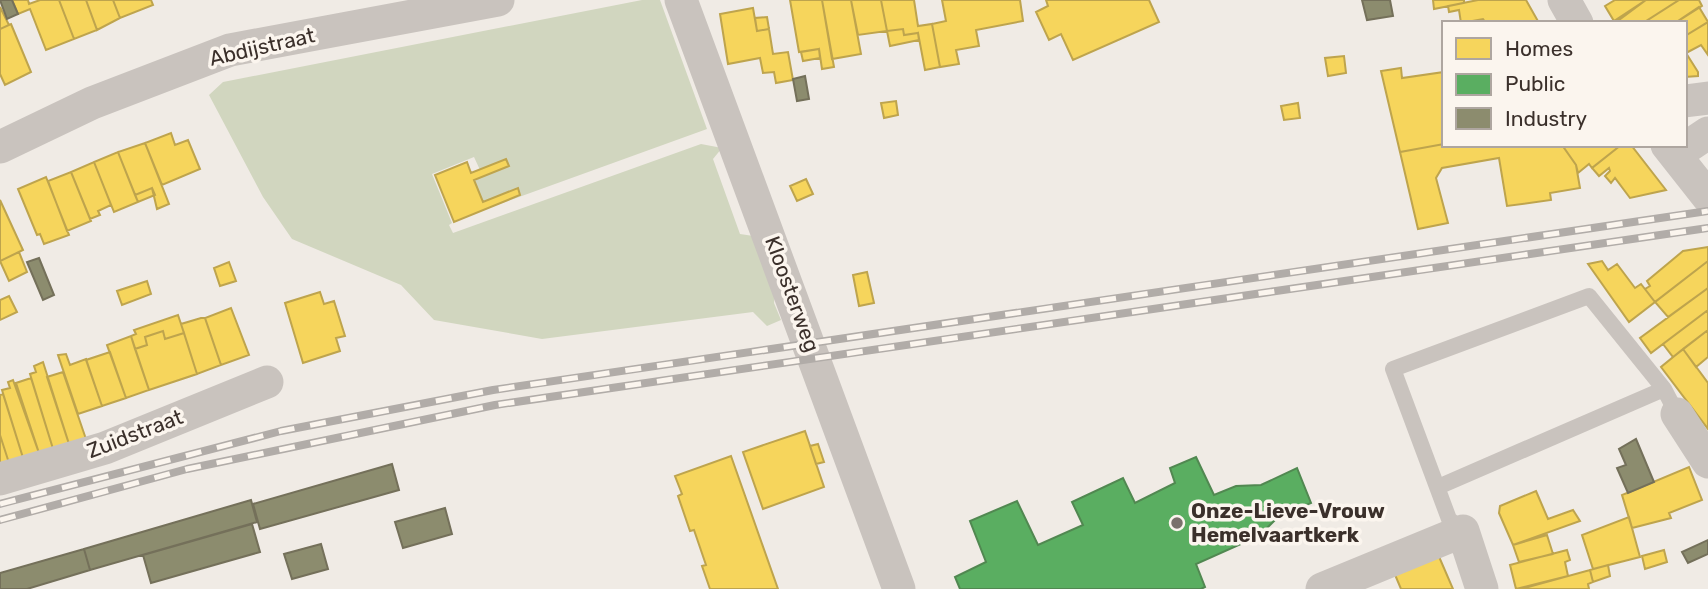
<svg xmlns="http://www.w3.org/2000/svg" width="1708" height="589" font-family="Rubik,sans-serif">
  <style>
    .green { fill: #d1d6bf }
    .homes { fill: #f6d55c; stroke: #bea44d; stroke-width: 2 }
    .public { fill: #5aae61; stroke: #518851; stroke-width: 2 }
    .industry { fill: #8c8c6e; stroke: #74705a; stroke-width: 2 }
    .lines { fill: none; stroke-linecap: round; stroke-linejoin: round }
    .lane { stroke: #c9c3be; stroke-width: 16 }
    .street { stroke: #c9c3be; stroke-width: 33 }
    .rail-casing { stroke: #b1aca8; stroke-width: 8 }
    .rail { stroke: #fbf5ee; stroke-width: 5; stroke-dasharray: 16; stroke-linecap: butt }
    .poi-dot { fill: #7a716c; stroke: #fbf5ee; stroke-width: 2.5 }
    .labels { text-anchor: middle; stroke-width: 7; stroke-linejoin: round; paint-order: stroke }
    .street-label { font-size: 21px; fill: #3b302b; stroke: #fbf5ee }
    .poi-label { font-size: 21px; font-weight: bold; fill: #3b302b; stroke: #fbf5ee; text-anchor: start }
  </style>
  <rect width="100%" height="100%" fill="#f0ebe5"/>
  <path class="green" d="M642 0H660L707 129 480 211 466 175 480 170 474 157 432 174 452 223 449 225 453 233 701 144 722 148 713 159 740 234 760 237 776 281 774 303 781 320 767 326 753 312 542 339 434 320 401 285 292 239 263 197 209 95 223 82Z"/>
  <path class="homes" d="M12 0H28L29 4 40 0H59L74 39 46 50 30 9 18 14Z
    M59 0H86L97 30 74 39Z
    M86 0H113L120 18 97 30Z
    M113 0H151L153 5 120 18Z
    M790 0H822L834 67 822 69 819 49 799 52Z
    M822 0H851L861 54 832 59Z
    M851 0H881L887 31 858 35Z
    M881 0H914L918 26 932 24 940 67 925 70 918 33 904 35 903 29 887 31Z
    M942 0H1020L1023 21 976 30 979 46 956 50 959 64 940 67 932 24 946 21Z
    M1046 0H1149L1159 22 1073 60 1061 34 1049 40 1036 12 1048 6Z
    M1433 0H1464V3L1434 9Z
    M1478 0H1526L1539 23H1486L1483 19 1461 23 1459 10 1449 12 1448 6Z
    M1615 0H1646L1614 21 1605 6Z
    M1646 0H1679L1643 23H1615Z
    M1679 0H1699L1702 6 1675 23H1643Z
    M0 7 9 25 0 29Z
    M1699 7 1708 22 1685 36V23H1675Z
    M753 8 757 31 769 29 773 54 788 52 793 80 776 83 774 72 763 73 760 58 728 64 720 14Z
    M767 17 769 29 757 31 755 18Z
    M1708 22V55L1701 45 1686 53 1698 72V76L1685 77V36Z
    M11 24 31 72 5 85 0 74V29Z
    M903 29 904 35 918 33 919 40 890 46 887 31Z
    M819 49 820 58 803 61 801 52Z
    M1344 56 1346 73 1328 76 1325 58Z
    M1401 68 1402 78 1444 72V144L1400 152 1381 71Z
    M896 101 898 115 884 118 881 103Z
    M1298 103 1300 118 1284 120 1281 106Z
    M171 133 175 145 188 140 200 169 162 185 145 143Z
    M145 143 169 204 157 209 152 188 135 195 118 152Z
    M1444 144 1562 145 1576 165 1580 188 1550 193 1551 200 1507 206 1499 158 1442 168 1436 178 1448 223 1418 229 1400 152Z
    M1562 145H1621L1592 168 1589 164 1578 173 1576 165Z
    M1621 145H1631L1666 190 1630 198 1615 178 1611 183 1605 176 1610 171 1609 168 1599 176 1592 168Z
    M118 152 138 202 114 212 94 162Z
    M506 159 509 166 474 180 483 202 518 188 520 195 454 222 435 175 467 162 471 173Z
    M94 162 111 205 98 211 100 215 90 219 71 172Z
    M71 172 91 221 67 231 48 181Z
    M46 177 69 235 44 244 40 234 37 235 18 189Z
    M806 179 813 194 797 201 790 186Z
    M152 188 155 195 138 202 135 195Z
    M0 200 23 250 0 261Z
    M1708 247V261L1655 302 1645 289 1650 286 1647 281 1683 251Z
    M19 252 27 272 9 281 0 261Z
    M1602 261 1608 270 1617 264 1635 288 1641 284 1655 302 1629 322 1588 264Z
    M1708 261V288L1668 317 1655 302Z
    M229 262 236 281 220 286 214 268Z
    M867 272 874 303 859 306 853 275Z
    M147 281 151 294 122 305 117 291Z
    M1708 288V310L1651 353 1640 338Z
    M320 292 324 304 334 301 345 336 336 338 340 351 303 363 285 303Z
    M9 296 17 312 0 320V300Z
    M231 308 249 355 221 365 205 318Z
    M1708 310V330L1673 357 1663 344Z
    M178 315 184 333 165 339 163 331 145 337 147 345 135 349 131 336 136 334 134 330Z
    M201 318H205L221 365 197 374 181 324Z
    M1708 330V357L1696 367 1683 349Z
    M163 331 165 339 184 333 197 374 149 390 135 349 147 345 145 337Z
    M131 336 149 390 126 398 107 345Z
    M1683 349 1708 383V429L1661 367Z
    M110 352 126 398 102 406 86 360Z
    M66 354 70 365 86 359 102 406 78 414 58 355Z
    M43 362 70 447 54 452 30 374 36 372 34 366Z
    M63 372 87 442 70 447 47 377Z
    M31 378 54 452 40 456 16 383Z
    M13 380 40 456 24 461 2 390 10 388 8 382Z
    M3 394 24 461 10 466 0 435V395Z
    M805 431 824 487 763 509 743 452Z
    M0 435 10 466 0 469Z
    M818 444 824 462 816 464 810 446Z
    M731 456 778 589H710L702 566 706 565 694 530 690 531 678 496 682 494 675 476Z
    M1689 467 1702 500 1669 513 1671 518 1632 528 1622 495Z
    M1536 491 1548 519 1573 510 1580 521 1513 545 1499 513 1500 506Z
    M1629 517 1640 557 1593 569 1582 535Z
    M1547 535 1553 554 1519 562 1513 545Z
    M1567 550 1570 560 1565 562 1568 576 1516 589 1510 565Z
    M1664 550 1667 562 1645 569 1642 556Z
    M1437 552 1453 589H1401L1393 570Z
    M1608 565 1610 576 1593 582 1590 570Z
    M1590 570 1593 582 1588 584 1589 589H1521Z"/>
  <path class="public" d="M1196 457 1214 495 1236 486 1261 485 1297 468 1311 503 1278 517 1259 536 1196 564 1205 587 1201 589H960L955 577 986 562 970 521 1017 501 1038 545 1083 525 1072 502 1123 478 1135 503 1175 483 1170 468Z"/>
  <path class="industry" d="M0 0H12L18 14 7 19Z
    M1362 0H1390L1393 16 1367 20Z
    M805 76 809 99 797 101 793 79Z
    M39 258 54 295 43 300 27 262Z
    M1636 439 1654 482 1628 493 1617 468 1626 465 1619 449Z
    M392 464 399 490 260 529 253 504Z
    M251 500 257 522 90 570 84 549Z
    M445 508 452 534 403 548 395 522Z
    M252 524 260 552 151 583 143 555Z
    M1708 540V554L1688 563 1682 552Z
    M321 544 328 569 292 579 284 554Z
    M84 549 90 570 27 589H0V573Z"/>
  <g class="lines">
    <path class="lane" d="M1438 487 1664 389
      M1463 531 1449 519 1393 369 1589 296 1664 389 1677 414"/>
    <path class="street" d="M681 0 899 589
      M1564 0 1577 23
      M1685 101 1708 98
      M1667 145 1708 197
      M0 147 92 103 230 50 498 0
      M1675 155 1708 133
      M1677 414 1708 462
      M0 479 105 448 267 382
      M1322 589 1463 531 1482 589"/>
    <g class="rail-casing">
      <path id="rail" d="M0 504 281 431 493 390 1708 211
        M0 520 187 469 495 405 1708 228"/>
    </g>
    <use href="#rail" class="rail"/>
  </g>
  <circle class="poi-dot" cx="1177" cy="523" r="7"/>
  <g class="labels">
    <g class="street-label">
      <text transform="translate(262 47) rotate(-13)" y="7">Abdijstraat</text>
      <text transform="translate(792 294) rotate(70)" y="7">Kloosterweg</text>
      <text transform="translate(135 434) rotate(-21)" y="7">Zuidstraat</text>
    </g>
    <g class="poi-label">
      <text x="1191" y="518">Onze-Lieve-Vrouw<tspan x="1191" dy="24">Hemelvaartkerk</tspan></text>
    </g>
  </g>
  <rect x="1442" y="21" width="245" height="126" fill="#fbf5ee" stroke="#aea6a0" stroke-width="2"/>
  <rect x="1456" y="38" width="35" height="21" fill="#f6d55c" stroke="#aea6a0" stroke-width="2"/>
  <text x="1505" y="56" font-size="21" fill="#3b302b">Homes</text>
  <rect x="1456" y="74" width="35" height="21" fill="#5aae61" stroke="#aea6a0" stroke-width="2"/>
  <text x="1505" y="91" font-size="21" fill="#3b302b">Public</text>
  <rect x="1456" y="108" width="35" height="21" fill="#8c8c6e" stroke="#aea6a0" stroke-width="2"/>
  <text x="1505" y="126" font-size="21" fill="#3b302b">Industry</text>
</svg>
